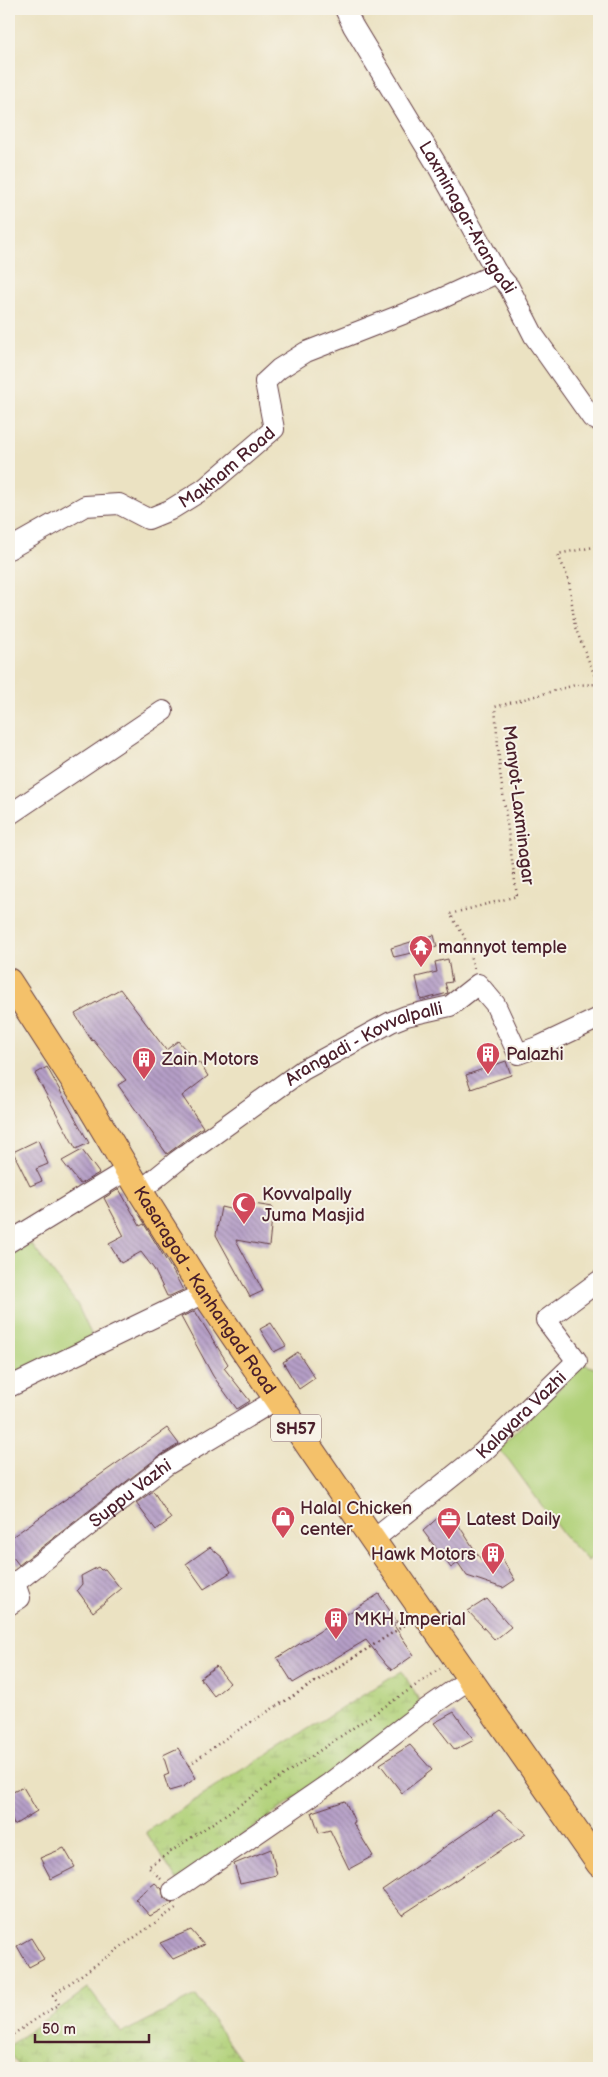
<svg xmlns="http://www.w3.org/2000/svg" width="608" height="2077" font-family="'Balsamiq Sans',sans-serif">
  <style>
    .green { fill: #b1d179; stroke: #7e7852 }
    .wetland { fill: url(#wetland-marsh); stroke: #7e7852 }
    .building { fill: url(#building-back-hatch) }
    .lines { fill: none; stroke-linecap: round; stroke-linejoin: round }
    .minor-casing { stroke: #623c42; stroke-width: 22 }
    .major-casing { stroke: #623c42; stroke-width: 27 }
    .path { stroke: #623c42; stroke-width: 2.5; stroke-dasharray: 1 4; stroke-linecap: butt }
    .minor { stroke: #fff; stroke-width: 20 }
    .major { stroke: #f4c16a; stroke-width: 25 }
    .labels { text-anchor: middle; stroke-width: 4; stroke-linejoin: round; paint-order: stroke }
    .shield { fill: #f7f3e8; stroke: #7e5f64; stroke-width: 1 }
    .shield-label { font-size: 16px; font-weight: bold; fill: #4a1f2b }
    .street-label { font-size: 18px; fill: #4a1f2b; stroke: #f7f3e8 }
    .poi-label { font-size: 18px; fill: #4a1f2b; stroke: #f7f3e8; text-anchor: start }
  </style>
  <defs>
    <pattern id="wetland-marsh" width="20" height="14" patternUnits="userSpaceOnUse" patternTransform="scale(1.25)"><rect width="20" height="14" fill="#b1d179"/><path d="M1 5h8M5 5V1M11 12h8M15 12V8" fill="none" stroke="#9ab369"/></pattern>
    <pattern id="building-back-hatch" width="6" height="6" patternUnits="userSpaceOnUse" patternTransform="scale(1.25)"><rect width="6" height="6" fill="#b59fc7"/><path d="M-1 5l2 2M0 0l6 6M5-1l2 2" fill="none" stroke="#9581a2"/></pattern>
  </defs>
  <rect width="100%" height="100%" fill="#f7f3e8"/>
  <filter id="ink" filterUnits="userSpaceOnUse"><feTurbulence type="fractalNoise" baseFrequency=".02" numOctaves="2"/><feDisplacementMap in="SourceGraphic" scale="10" xChannelSelector="R" yChannelSelector="G"/><feConvolveMatrix kernelMatrix="1 2 1 2 8 2 1 2 1" color-interpolation-filters="sRGB"/></filter>
  <filter id="wash" filterUnits="userSpaceOnUse"><feTurbulence type="fractalNoise" baseFrequency=".0096" numOctaves="4" result="noise"/><feDisplacementMap in="SourceGraphic" scale="20" xChannelSelector="R" yChannelSelector="G"/><feGaussianBlur stdDeviation="1.12" result="paint"/><feColorMatrix in="noise" values="0 0 0 0 0 0 0 0 0 0 0 0 0 0 0 0 0 1.4 0 .05"/><feComposite in="paint" operator="in"/></filter>
  <g filter="url(#wash)">
    <rect width="100%" height="100%" fill="#ebe2c2"/>
    <path class="green" d="M31 1244 77 1304 91 1334 88 1344 9 1383V1257Z
      M584 1364 599 1370V1550L588 1561 564 1536 508 1459 498 1449Z"/>
    <path class="wetland" d="M402 1671 423 1707 178 1882 146 1832 235 1774Z
      M88 1988 122 2033 196 1996 244 2064 237 2068H21L9 2053V2046Z"/>
    <g id="blocks">
      <path class="building" d="M434 935 437 947 394 957 391 948Z
        M448 959 452 982 445 983 448 993 421 1000 416 977 437 972 435 962Z
        M120 989 166 1050 178 1041 197 1063 199 1062 208 1076 182 1096 203 1127 167 1154 118 1085 126 1080 93 1040 92 1041 75 1014Z
        M506 1061 511 1075 471 1089 466 1075Z
        M47 1067 89 1143 76 1149 35 1074Z
        M38 1140 48 1164 36 1169 42 1181 30 1186 13 1152Z
        M82 1150 99 1173 80 1184 62 1161Z
        M119 1189 140 1226 144 1224 174 1273 183 1290 170 1296H167L154 1269 141 1252 121 1263 109 1244 124 1236 104 1198Z
        M247 1203 273 1207 269 1246 236 1240 263 1291 250 1297 216 1235 221 1207 246 1213Z
        M195 1311 228 1364 224 1368 250 1401 237 1409 213 1376 181 1317Z
        M271 1323 286 1346 274 1352 260 1329Z
        M298 1352 315 1378 299 1389 283 1362Z
        M167 1428 179 1444 158 1457 19 1565 9 1552V1539Z
        M153 1491 171 1519 156 1530 136 1503Z
        M450 1512 482 1561 497 1551 515 1580 503 1588 467 1576 458 1563 451 1568 423 1531 441 1515Z
        M210 1547 223 1558 231 1572 204 1589 186 1564Z
        M98 1567 101 1570 105 1569 121 1589 93 1612 77 1590 82 1584 81 1576Z
        M379 1594 397 1622 393 1624 414 1655 392 1670 387 1666 366 1640 293 1683 277 1658Z
        M487 1599 511 1627 495 1640 468 1611Z
        M216 1666 230 1683 214 1696 200 1678Z
        M454 1712 474 1740 455 1750 434 1723Z
        M410 1745 432 1770 402 1793 380 1764Z
        M178 1748 196 1778 183 1787 169 1791 164 1776 169 1774 163 1755Z
        M23 1787 37 1811 14 1825 9 1812V1794Z
        M345 1801 355 1822 353 1823 373 1856 349 1869 330 1830 319 1833 312 1812Z
        M499 1810 526 1834 402 1915 382 1890Z
        M64 1848 75 1867 51 1879 40 1858Z
        M271 1849 277 1875 240 1883 234 1864Z
        M155 1883 162 1889 164 1898 173 1903 150 1916 135 1899Z
        M191 1930 204 1945 173 1959 160 1943Z
        M31 1938 44 1959 29 1967 17 1946Z"/>
    </g>
  </g>
  <g filter="url(#ink)">
    <use href="#blocks" fill-opacity="0" stroke="#623c42" stroke-width="1"/>
    <g class="lines">
      <g class="minor-casing">
        <g id="minor">
          <path id="s1" d="M345 9 353 26 437 165 497 273 509 287 534 336 592 418 599 421"/>
          <path id="s2" d="M9 549 85 506 119 504 148 519 170 510 204 489 274 429 265 382 279 369 306 352 434 302 497 273"/>
          <path d="M9 815 163 711"/>
          <path id="s3" d="M140 1191 177 1161 303 1070 391 1022 406 1016 450 1006 478 984 495 1004 518 1054 540 1046 599 1018"/>
          <path d="M9 1242 127 1170"/>
          <path d="M9 1387 204 1293"/>
          <path id="s4" d="M373 1540 483 1452 577 1361 546 1320 599 1281"/>
          <path id="s5" d="M9 1605 20 1598 15 1583 165 1466 277 1399"/>
          <path d="M173 1891 330 1783 425 1710 471 1678"/>
        </g>
      </g>
      <g class="major-casing">
        <g id="major">
          <path id="s6" d="M9 981 86 1100 140 1191 204 1293 373 1540 599 1864"/>
        </g>
      </g>
      <path class="path" d="M474 968 464 936 450 914 517 896 500 772 495 707 575 685 598 684 575 627 569 581 558 554 599 546
        M281 1704 408 1623
        M189 1765 229 1736 408 1623
        M161 1879 148 1867 440 1669
        M9 2037 59 2004 53 1995 176 1908"/>
      <use href="#minor" class="minor"/>
      <use href="#major" class="major"/>
    </g>
  </g>
  <defs>
    <g id="temple-pin" transform="scale(1.25)"><path d="M0 17L-7.5 6A9.5 9.5 0 1 1 7.5 6Z" fill="#d1495b" stroke="#f7f3e8"/><path d="M0-6L5-2H3V0L6.5 2.5H4V6H1.5V3h-3V6H-4V2.5H-6.5L-3 0V-2H-5Z" fill="#fff"/></g>
    <g id="building-pin" transform="scale(1.25)"><path d="M0 17L-7.5 6A9.5 9.5 0 1 1 7.5 6Z" fill="#d1495b" stroke="#f7f3e8"/><path d="M-4-6H4V6H1V3H-1V6H-4ZM-2.5-4.3h1.7v1.8h-1.7ZM.8-4.3h1.7v1.8H.8ZM-2.5-1h1.7V.8h-1.7ZM.8-1h1.7V.8H.8Z" fill="#fff"/></g>
    <g id="mosque-pin" transform="scale(1.25)"><path d="M0 17L-7.5 6A9.5 9.5 0 1 1 7.5 6Z" fill="#d1495b" stroke="#f7f3e8"/><path d="M3.5-4.9A6 6 0 1 0 3.5 4.9A5 5 0 1 1 3.5-4.9Z" fill="#fff"/></g>
    <g id="shop-pin" transform="scale(1.25)"><path d="M0 17L-7.5 6A9.5 9.5 0 1 1 7.5 6Z" fill="#d1495b" stroke="#f7f3e8"/><path d="M-5-2.5h2.3a2.7 3.5 0 0 1 5.4 0H5L5.5 6h-11ZM-1.5-2.5h3a1.5 2.3 0 0 0-3 0Z" fill="#fff"/></g>
    <g id="office-pin" transform="scale(1.25)"><path d="M0 17L-7.5 6A9.5 9.5 0 1 1 7.5 6Z" fill="#d1495b" stroke="#f7f3e8"/><path d="M-6-3h4V-5.5h4V-3h4V5H-6ZM-1-4.5V-3h2v-1.5ZM-6 0V1H6V0Z" fill="#fff"/></g>
  </defs>
  <g fill-rule="evenodd">
    <use href="#temple-pin" x="421" y="947"/>
    <use href="#building-pin" x="488" y="1054"/>
    <use href="#building-pin" x="144" y="1059"/>
    <use href="#mosque-pin" x="244" y="1204"/>
    <use href="#shop-pin" x="283" y="1518"/>
    <use href="#office-pin" x="449" y="1519"/>
    <use href="#building-pin" x="493" y="1554"/>
    <use href="#building-pin" x="336" y="1619"/>
  </g>
  <g class="labels">
    <rect class="shield" x="271" y="1414.5" width="50" height="27" rx="4"/>
    <g class="shield-label">
      <text x="296" y="1434">SH57</text>
    </g>
    <g class="street-label">
      <text dy="6" stroke="none"><textPath href="#s1" startOffset="242">Laxminagar-Arangadi</textPath></text>
      <text dy="6" stroke="none"><textPath href="#s2" startOffset="249">Makham Road</textPath></text>
      <text transform="translate(519 805) rotate(83)" y="6">Manyot-Laxminagar</text>
      <text dy="6" stroke="none"><textPath href="#s3" startOffset="270">Arangadi - Kovvalpalli</textPath></text>
      <text dy="6" stroke="none"><textPath href="#s6" startOffset="366">Kasaragod - Kanhangad Road</textPath></text>
      <text dy="6" stroke="none"><textPath href="#s4" startOffset="194">Kalayara Vazhi</textPath></text>
      <text dy="6" stroke="none"><textPath href="#s5" startOffset="175">Suppu Vazhi</textPath></text>
    </g>
    <g class="poi-label">
      <text x="438" y="953">mannyot temple</text>
      <text x="506" y="1060">Palazhi</text>
      <text x="162" y="1065">Zain Motors</text>
      <text x="262" y="1200">Kovvalpally<tspan x="262" dy="21">Juma Masjid</tspan></text>
      <text x="300" y="1514">Halal Chicken<tspan x="300" dy="21">center</tspan></text>
      <text x="466" y="1525">Latest Daily</text>
      <text x="476" y="1560" text-anchor="end">Hawk Motors</text>
      <text x="354" y="1625">MKH Imperial</text>
    </g>
  </g>
  <rect width="608" height="2077" fill="none" stroke="#f7f3e8" stroke-width="30"/>
  <path d="M35 2034v8h114v-8" fill="none" stroke="#4a1f2b" stroke-width="2.5"/>
  <text x="42" y="2034" font-size="15" fill="#4a1f2b" stroke="#f7f3e8" stroke-width="4" paint-order="stroke">50 m</text>
</svg>
